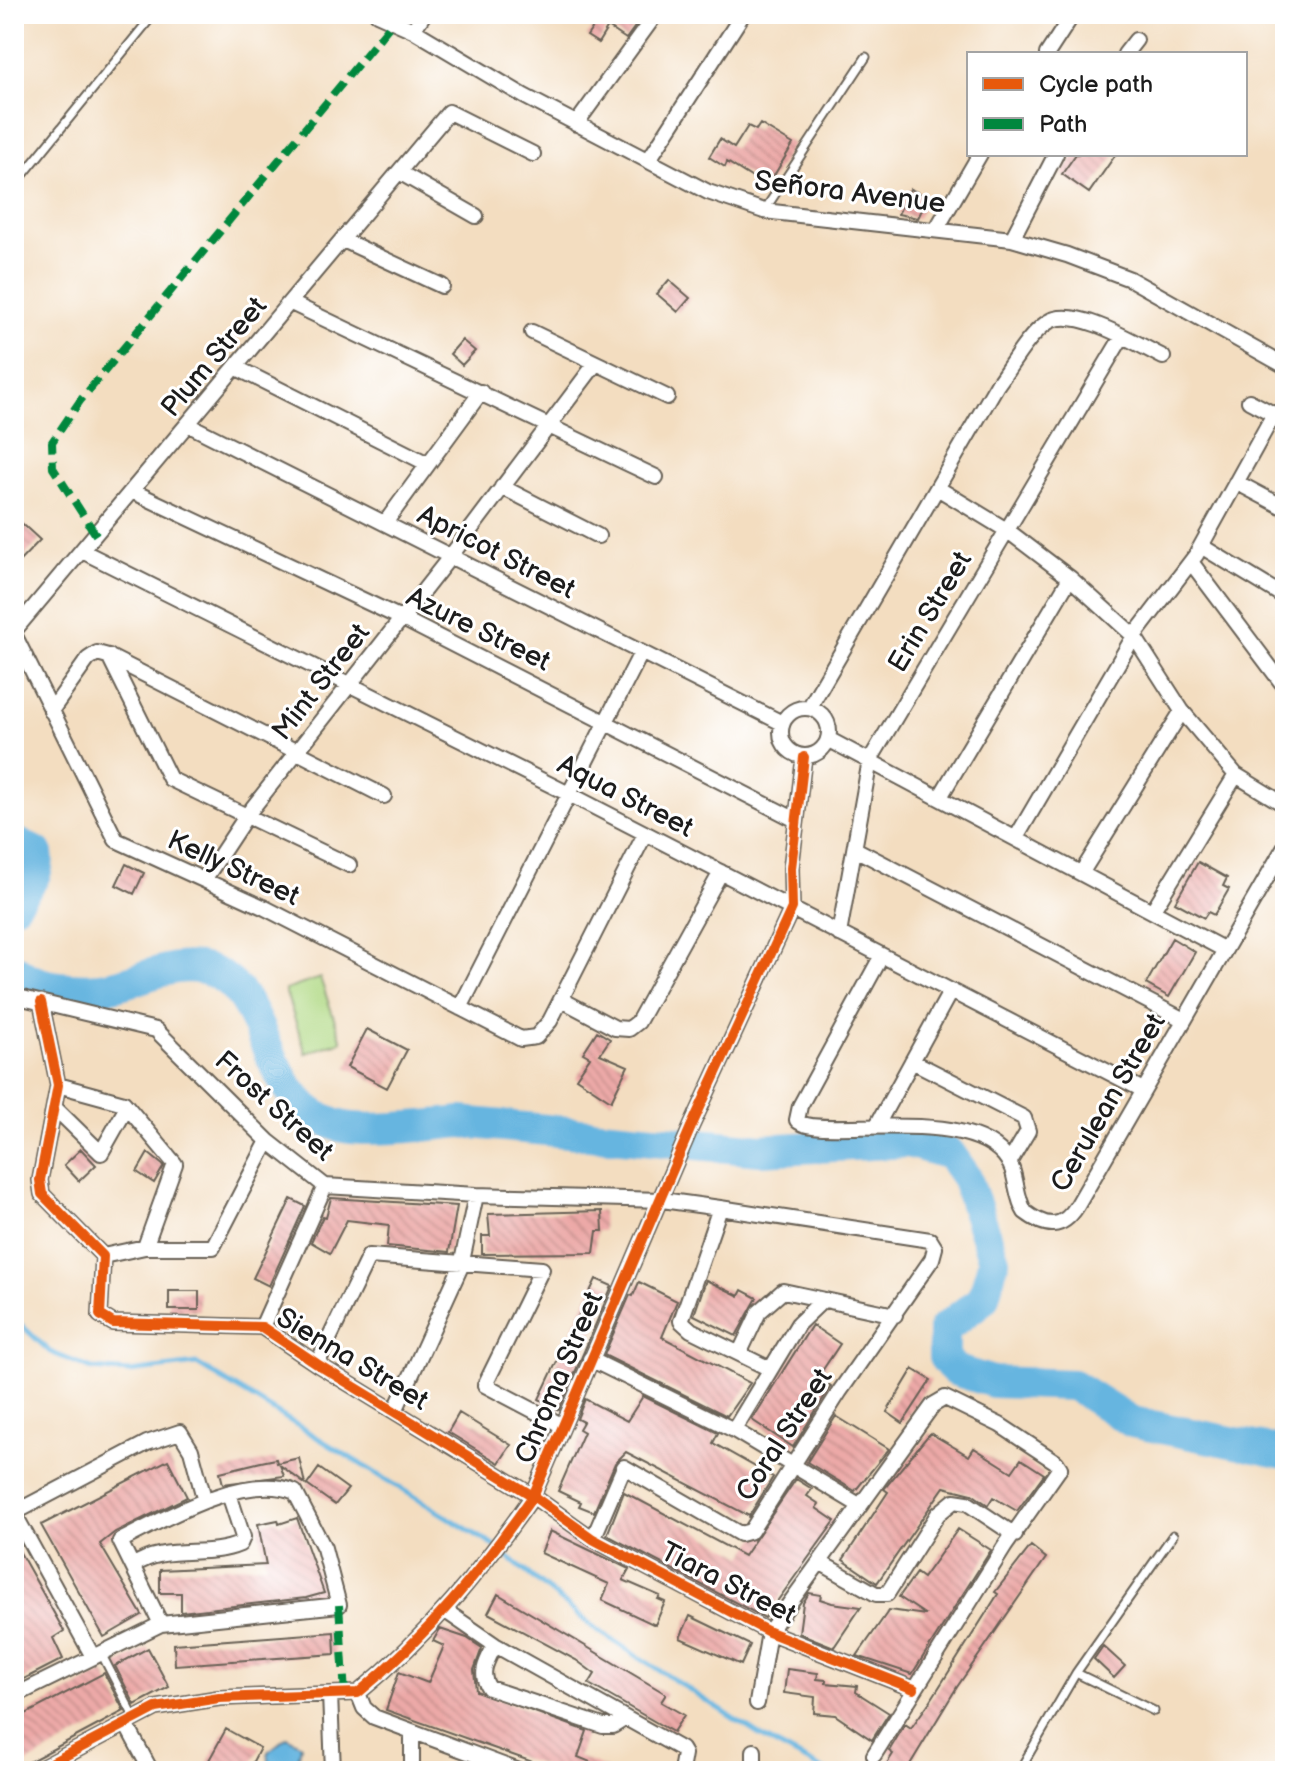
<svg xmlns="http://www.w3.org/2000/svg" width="1299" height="1785" font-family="'Balsamiq Sans',sans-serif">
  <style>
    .pitch { fill: #b0d984; stroke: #667a50; stroke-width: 2 }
    .water { fill: #66b5e0; stroke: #41687e; stroke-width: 2 }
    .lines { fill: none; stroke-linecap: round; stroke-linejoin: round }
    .stream { stroke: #66b5e0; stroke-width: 5 }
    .river { stroke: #66b5e0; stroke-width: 32 }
    .building { fill: url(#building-back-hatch) }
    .lane-casing { stroke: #676055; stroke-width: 11 }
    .street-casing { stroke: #676055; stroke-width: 18 }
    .lane { stroke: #fff; stroke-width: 7 }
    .street { stroke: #fff; stroke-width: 14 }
    .quiet { stroke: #00873e; stroke-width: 8; stroke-dasharray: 16 8; stroke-linecap: butt }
    .cycleway-casing { stroke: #fff; stroke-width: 15 }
    .cycleway { stroke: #e8590c; stroke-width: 10 }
    .labels { text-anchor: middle; stroke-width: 6; stroke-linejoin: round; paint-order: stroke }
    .street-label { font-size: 28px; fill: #1c1c1c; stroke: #fff }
  </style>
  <defs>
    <pattern id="building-back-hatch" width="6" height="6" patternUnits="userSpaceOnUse" patternTransform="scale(2)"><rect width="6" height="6" fill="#eca9a7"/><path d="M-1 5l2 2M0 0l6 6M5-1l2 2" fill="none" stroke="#ca918f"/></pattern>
  </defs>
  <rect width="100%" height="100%" fill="#fff"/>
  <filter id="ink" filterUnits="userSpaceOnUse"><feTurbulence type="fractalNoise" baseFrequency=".0125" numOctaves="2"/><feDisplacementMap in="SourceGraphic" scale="16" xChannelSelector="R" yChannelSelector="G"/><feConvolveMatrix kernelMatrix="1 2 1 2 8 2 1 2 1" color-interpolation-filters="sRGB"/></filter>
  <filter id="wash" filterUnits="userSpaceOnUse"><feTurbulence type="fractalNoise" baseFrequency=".006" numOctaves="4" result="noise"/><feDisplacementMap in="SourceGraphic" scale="32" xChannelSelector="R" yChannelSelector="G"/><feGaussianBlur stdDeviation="1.8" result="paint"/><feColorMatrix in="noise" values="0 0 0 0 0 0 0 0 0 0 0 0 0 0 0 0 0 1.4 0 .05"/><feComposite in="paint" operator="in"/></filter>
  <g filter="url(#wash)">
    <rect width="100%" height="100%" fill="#f3ddc0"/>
    <path class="pitch" d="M320 978 342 1041 306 1053 285 990Z"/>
    <path class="water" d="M287 1737 301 1745 296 1771H270L268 1752Z"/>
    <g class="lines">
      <path class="stream" d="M14 1318 50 1352 92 1369 129 1372 197 1364 493 1545 597 1630 767 1740 825 1771"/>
      <path class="river" d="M14 842 37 853C41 876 26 886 14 904
        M14 969C27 980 41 985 58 987 76 989 94 990 112 986 142 980 175 960 207 970 273 990 256 1102 340 1126 365 1133 433 1125 461 1122L761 1150 908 1142 950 1154 966 1177 994 1260 983 1299 944 1329V1357L954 1370 993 1382 1073 1385 1132 1422 1285 1453"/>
    </g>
    <g id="blocks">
      <path class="building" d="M589 14H644L626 39 608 27 598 43 587 36 598 20Z
        M760 124 793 144 767 187 727 162 725 167 709 157 720 139 734 148 748 126 756 130Z
        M1076 154H1116L1089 193 1062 174Z
        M910 189 928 197 918 218 898 214Z
        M669 280 690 298 678 312 657 294Z
        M462 340 475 351 462 365 450 354Z
        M14 516 40 540 14 567Z
        M1198 862 1227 878 1223 886 1229 889 1214 915 1208 912 1204 918 1175 902Z
        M126 864 144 873 134 894 116 885Z
        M1172 938 1195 952 1169 997 1146 984Z
        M367 1029 407 1050 387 1088 347 1067Z
        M597 1031 610 1039 600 1054 628 1066 611 1101 576 1078 590 1057 583 1053Z
        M81 1149 96 1165 79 1181 64 1165Z
        M148 1153 164 1166 154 1183 137 1172Z
        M331 1198 457 1206 449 1252 387 1246 389 1225 347 1220 330 1253 311 1242 323 1216 326 1217Z
        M291 1199 305 1206 269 1286 253 1278Z
        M602 1211 603 1231H597L594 1253 482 1254V1236H490L488 1214Z
        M596 1279 612 1286 559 1410 539 1399Z
        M706 1280 739 1296 742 1290 757 1298 736 1336 694 1315Z
        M639 1282 677 1301 662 1337 750 1383 727 1416 604 1355 630 1295 633 1296Z
        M169 1291H199V1310H169Z
        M812 1325 840 1344 818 1377 831 1386 793 1447 752 1420Z
        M913 1369 931 1380 903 1423 887 1412Z
        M643 1396 718 1433 713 1443 773 1477 749 1516 626 1452 615 1463 594 1512 579 1506 581 1502 558 1491 584 1432 579 1429 583 1422 577 1419 585 1399 627 1421Z
        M459 1413 511 1445 499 1463 448 1432Z
        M836 1416 889 1449 855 1491 807 1462Z
        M930 1433 969 1456 974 1448 1012 1472 1021 1459 1044 1474 1017 1511 993 1497 988 1505 972 1494 944 1487 877 1583 843 1560 888 1492 884 1489Z
        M299 1458 305 1484 280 1465 284 1476 223 1484 220 1472 261 1462 276 1459 277 1463Z
        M168 1460 187 1497 115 1532 100 1544 142 1615 104 1637 41 1525Z
        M319 1468 348 1489 335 1505 307 1485Z
        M796 1479 812 1489 807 1496 819 1504 816 1508 835 1521 765 1618 607 1535 624 1492 744 1556Z
        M297 1518 324 1593 306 1598 181 1612V1593H160V1570L266 1565 258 1524 278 1520 279 1524Z
        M958 1529 991 1550 912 1674 857 1656 889 1610 926 1615 899 1597 916 1573 923 1578Z
        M550 1531 629 1569 623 1580 660 1596 658 1599 665 1602 655 1625 602 1600 609 1584 541 1553Z
        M14 1542 64 1631 53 1638 63 1659 14 1684Z
        M1031 1546 1046 1558 957 1687 906 1771H895L886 1765 893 1754 889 1751 905 1724 911 1728 931 1700 998 1594 995 1592Z
        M809 1593 821 1595 820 1599 832 1603 861 1607 834 1647 799 1633 803 1603Z
        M498 1594 666 1694 661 1702 684 1715 673 1732 589 1684 595 1674 576 1660 488 1613Z
        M690 1616 750 1645 741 1665 680 1638Z
        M440 1629 467 1638 482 1648 474 1670 476 1691 587 1731 578 1757 612 1771H558L386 1710 399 1672 428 1683 444 1646 433 1641Z
        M334 1632 335 1654 175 1665 174 1644Z
        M1103 1646 1125 1666 1114 1678 1094 1659Z
        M148 1648 169 1687 135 1705 115 1666Z
        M787 1669 818 1673 817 1679 826 1680V1683L857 1686 856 1692 889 1713 872 1740 835 1715 814 1713 815 1697 784 1693Z
        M104 1673 124 1711 14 1770V1720Z
        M226 1729 260 1748 248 1771H203Z"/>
    </g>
  </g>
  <g filter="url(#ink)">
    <use href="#blocks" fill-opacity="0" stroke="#676055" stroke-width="2"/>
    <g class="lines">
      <g class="lane-casing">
        <path id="lane" d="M14 186 154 14
          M764 211 866 57
          M101 1653 135 1719
          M1076 1673 1154 1711
          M1019 1771 1076 1673 1173 1535"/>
      </g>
      <g class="street-casing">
        <path id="street" d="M377 14 413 30 524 96 708 192 764 211 1012 239 1067 255 1130 279 1285 366
          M413 30 424 14
          M1047 54 1073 14
          M1125 54 1136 40
          M576 124 656 14
          M648 161 743 14
          M399 172 476 216
          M937 228 980 154
          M1012 239 1056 154
          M343 240 442 286
          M291 303 656 477
          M532 332 667 397
          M237 368 428 464
          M1249 401 1285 420
          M189 425 782 723
          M1236 482 1285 508
          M502 487 598 536
          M939 489 1008 531 1070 578 1134 636 1182 711 1236 775 1285 805
          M134 492 401 618 796 820
          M385 523 481 392
          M1201 546 1285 597
          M82 551 571 795 1143 1090
          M1191 562 1285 687
          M14 631 449 112 533 154
          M14 634 116 840 265 908 521 1039 536 1037 550 1021 645 834
          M109 656 170 779 349 865
          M781 732a24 24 0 1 1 48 0a24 24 0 1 1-48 0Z
          M809 708 997 385C1012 365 1027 336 1048 322 1075 305 1137 344 1163 357
          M51 711 88 659 97 653 108 656 384 796
          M828 739 1225 950
          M940 797 1070 578
          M1016 838 1134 636 1196 555 1274 414
          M855 849 1184 1020
          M1082 872 1182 711
          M204 880 247 815 450 557 596 363
          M1153 910 1236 775
          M839 934 870 760 1122 337
          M881 957 800 1106 797 1120C813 1141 960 1104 1004 1155 1018 1170 1014 1195 1025 1212 1046 1228 1062 1230 1077 1206L1285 846
          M14 996 156 1030 268 1141 325 1186 476 1195 662 1200 720 1208 681 1321 691 1330 770 1369
          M562 1000 615 1028 629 1029 638 1022 721 872
          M41 1002 58 1085 40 1180 42 1194 103 1256 100 1315 113 1323 262 1327 317 1364 533 1496 593 1539 769 1632 914 1689
          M460 1008 641 653
          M912 1061 1024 1118 1028 1131 1009 1163
          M58 1085 124 1103 175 1164 145 1247
          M54 1107 101 1153 127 1107
          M877 1125 950 992
          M103 1256 145 1247H213L268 1141
          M262 1327 325 1186
          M740 1352 759 1312 783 1291 895 1315
          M590 1359 734 1430 859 1505
          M317 1364 369 1256 542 1269 485 1385 563 1426
          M395 1411 461 1266 476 1195
          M734 1430 798 1324 823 1300
          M14 1513 147 1443 180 1432 191 1450 204 1498
          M14 1513 92 1655
          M593 1539 624 1467 740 1534 751 1531 840 1391 932 1259 935 1248 930 1240 720 1208
          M821 1563 876 1594H887L938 1514 954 1501 967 1503 1015 1535
          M133 1566C165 1543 205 1559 240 1544L243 1537 229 1494
          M447 1612 495 1645 681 1749 684 1754 681 1771
          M495 1645C488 1659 478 1673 489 1688L603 1726H613L624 1719
          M358 1693 364 1708 374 1717 519 1771
          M330 1694 333 1771
          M14 1696 161 1624 339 1605 324 1548 295 1492C246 1471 164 1519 120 1541L161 1624
          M757 1703 769 1632 933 1405 945 1398 1000 1425 1056 1462 1060 1468 1005 1546 874 1755
          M127 1726 151 1771
          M412 1733V1771
          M754 1751V1771
          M36 1771 156 1708 219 1698 358 1693C429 1635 481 1570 533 1496L691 1127 792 908 791 868 804 757"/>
      </g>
      <use href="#lane" class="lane"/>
      <use href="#street" class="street"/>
      <path class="quiet" d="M96 535 53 468 52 442 80 401 392 23
        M339 1605 345 1694"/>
      <g class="cycleway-casing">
        <path id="cycleway" d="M41 1002 58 1085 40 1180 42 1194 103 1256 100 1315 113 1323 262 1327 317 1364 533 1496 593 1539 769 1632 914 1689
          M36 1771 156 1708 219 1698 358 1693C429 1635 481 1570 533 1496L691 1127 792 908 791 868 804 757"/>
      </g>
      <use href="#cycleway" class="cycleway"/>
    </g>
  </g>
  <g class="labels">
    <g class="street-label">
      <text transform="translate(850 191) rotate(7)" y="10">Señora Avenue</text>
      <text transform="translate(213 356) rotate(-50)" y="10">Plum Street</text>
      <text transform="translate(497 551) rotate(27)" y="10">Apricot Street</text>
      <text transform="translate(929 611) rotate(-59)" y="10">Erin Street</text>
      <text transform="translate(479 628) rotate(26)" y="10">Azure Street</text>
      <text transform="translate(320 681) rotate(-52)" y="10">Mint Street</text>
      <text transform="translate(626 795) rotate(27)" y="10">Aqua Street</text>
      <text transform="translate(234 867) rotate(25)" y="10">Kelly Street</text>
      <text transform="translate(1107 1102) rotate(-60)" y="10">Cerulean Street</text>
      <text transform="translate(275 1105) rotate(42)" y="10">Frost Street</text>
      <text transform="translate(353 1358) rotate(31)" y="10">Sienna Street</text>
      <text transform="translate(558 1377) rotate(-67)" y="10">Chroma Street</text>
      <text transform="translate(783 1434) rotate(-57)" y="10">Coral Street</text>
      <text transform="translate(729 1582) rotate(27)" y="10">Tiara Street</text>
    </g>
  </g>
  <rect width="1299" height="1785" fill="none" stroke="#fff" stroke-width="48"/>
  <rect x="967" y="52" width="280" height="104" fill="#ffffff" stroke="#a4a4a4" stroke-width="2"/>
  <rect x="983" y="78" width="40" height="12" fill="#e8590c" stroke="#a4a4a4" stroke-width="2"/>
  <text x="1039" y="92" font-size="24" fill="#1c1c1c">Cycle path</text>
  <rect x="983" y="118" width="40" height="12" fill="#00873e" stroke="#a4a4a4" stroke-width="2"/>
  <text x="1039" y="132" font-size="24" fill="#1c1c1c">Path</text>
</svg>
